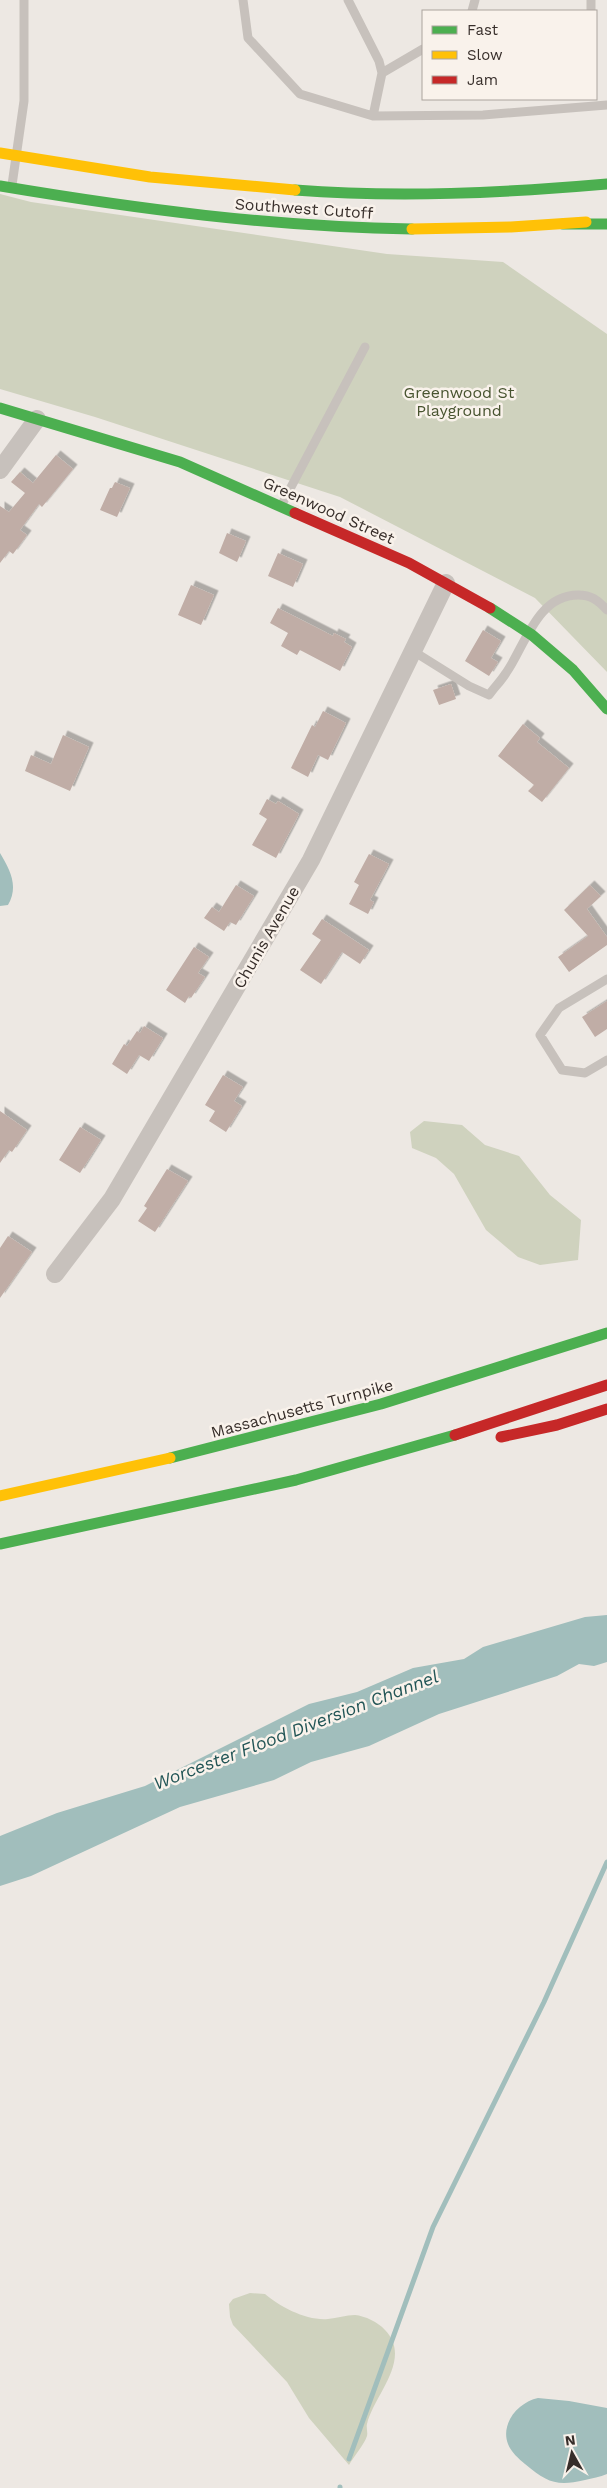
<svg xmlns="http://www.w3.org/2000/svg" width="607" height="2488" font-family="'Work Sans',sans-serif">
  <style>
    .green { fill: #cfd2be }
    .water { fill: #a1bebc }
    .lines { fill: none; stroke-linecap: round; stroke-linejoin: round }
    .stream { stroke: #a1bebc; stroke-width: 5 }
    .building { fill: #c0ada6; filter: url(#shadow) }
    .lane { stroke: #c7c1bc; stroke-width: 9 }
    .street { stroke: #c7c1bc; stroke-width: 18 }
    .fast { stroke: #4caf50; stroke-width: 11 }
    .slow { stroke: #ffc107; stroke-width: 11 }
    .jam { stroke: #c62828; stroke-width: 11 }
    .labels { text-anchor: middle; stroke-width: 5; stroke-linejoin: round; paint-order: stroke }
    .street-label { font-size: 16px; fill: #372e2a; stroke: #f9f2eb }
    .park-label { font-size: 16px; fill: #485430; stroke: #f9f2eb }
    .water-label { font-size: 18px; font-style: italic; fill: #225556; stroke: #f9f2eb }
  </style>
  <defs>
    <filter id="shadow"><feDropShadow dx="4.5" dy="-4.5" stdDeviation="0" flood-color="#0004"/></filter>
  </defs>
  <rect width="100%" height="100%" fill="#ede8e3"/>
  <path class="green" d="M0 194 31 202 387 254 503 262 607 334V672L535 598 340 497 95 417 0 389Z
    M424 1121 462 1125 485 1145 519 1156 550 1195 581 1220 578 1260 540 1265 518 1257 486 1230 454 1174 436 1158 412 1148 410 1132Z
    M250 2293 265 2294C280 2307 307 2321 328 2319 337 2318 346 2315 355 2315 365 2316 378 2322 385 2330 413 2359 374 2395 367 2424 366 2428 368 2432 367 2436 364 2445 354 2456 349 2465L309 2418 287 2382 233 2325 230 2317 229 2304 233 2299Z"/>
  <path class="water" d="M0 853C10 870 19 886 8 905L0 906Z
    M607 1615V1662L594 1666 579 1664 557 1676 439 1714 369 1746 311 1762 274 1780 180 1807 31 1876 0 1886V1836L57 1813 145 1786 309 1704 357 1692 413 1668 464 1659 483 1647 585 1617Z
    M538 2398 569 2401 607 2408V2474C600 2477 592 2478 585 2480 556 2487 547 2482 525 2464 519 2459 511 2452 508 2444 500 2423 519 2402 538 2398Z"/>
  <g class="lines">
    <path class="stream" d="M349 2459 433 2227 544 2002 607 1862
      M340 2488V2487"/>
  </g>
  <path class="building" d="M56 455 73 469 42 507 39 504 20 530 27 535 13 554 9 551 0 563V506L9 512 25 493 11 482 20 472 33 483Z
    M115 482 130 488 117 517 100 510 110 488H112Z
    M227 533 246 541 237 562 219 553Z
    M278 553 303 564 293 587 268 576Z
    M191 585 214 595 201 625 178 615Z
    M278 608 333 636 334 633 346 639 344 642 352 647 340 671 300 650 297 655 281 646 288 633 270 623Z
    M483 630 501 641 491 658 498 662 489 676 465 661Z
    M451 684 456 699 439 705 433 690Z
    M323 711 346 723 328 760 318 755 308 777 291 768 312 725 315 727Z
    M523 724 540 738 537 742 569 768 542 802 528 791 534 785 498 756Z
    M63 735 89 747 70 791 25 771 31 755 51 764Z
    M267 799 276 804 278 801 299 814 276 858 252 845 267 819 259 814Z
    M369 854 389 864 370 900 374 902 368 914 349 904 359 885 354 882Z
    M236 885 254 896 236 925 230 922 224 931 204 918 212 907 219 912Z
    M590 885 601 896 587 909 607 937V945L569 972 558 957 588 936 564 910Z
    M322 919 369 950 360 964 342 952 321 984 300 970 321 940 312 934Z
    M194 947 209 957 198 973 205 977 191 998 189 996 185 1003 166 990Z
    M607 1001V1029L595 1037 582 1017Z
    M144 1026 163 1038 149 1061 139 1055 127 1074 112 1064 124 1044 127 1046 137 1031 140 1033Z
    M223 1075 243 1087 234 1101 242 1106 226 1132 209 1121 215 1111 205 1105Z
    M0 1111 27 1130 12 1152 9 1150 0 1163Z
    M80 1127 101 1140 80 1173 59 1160Z
    M167 1169 188 1181 155 1232 138 1221 147 1208 144 1206Z
    M8 1236 32 1252 0 1298V1248Z"/>
  <g class="lines">
    <path class="lane" d="M243 0 248 38 300 94 373 116 483 115 607 105
      M348 0 379 61 382 73 373 116
      M472 11 475 0
      M591 11V0
      M382 73 423 49
      M12 185 24 101V0
      M281 506 365 347
      M413 651 469 686 489 695C494 688 501 681 506 673 525 646 537 595 578 595 591 595 598 600 607 610
      M607 979 559 1008 540 1035 562 1070 585 1073 607 1060"/>
    <path class="street" d="M0 470 37 419
      M55 1274 112 1199 311 860 446 583"/>
    <path class="fast" d="M0 186C137 209 273 227 412 229
      M295 190C399 198 503 193 607 184
      M563 224H607
      M0 408 180 462 295 513
      M490 608 532 635 573 670 607 709
      M170 1458 381 1404 607 1333
      M0 1544 296 1480 455 1435"/>
    <path class="slow" d="M0 153 150 177 295 190
      M412 229 511 227 586 222
      M0 1496 170 1458"/>
    <path class="jam" d="M295 513 409 563 490 608
      M455 1435 607 1385
      M501 1437 557 1425 607 1409"/>
  </g>
  <g class="labels">
    <g class="street-label">
      <text transform="translate(304 208) rotate(4)" y="6">Southwest Cutoff</text>
      <text transform="translate(329 510) rotate(24)" y="6">Greenwood Street</text>
      <text transform="translate(266 937) rotate(-60)" y="6">Chunis Avenue</text>
      <text transform="translate(302 1408) rotate(-15)" y="6">Massachusetts Turnpike</text>
    </g>
    <g class="park-label">
      <text x="459" y="398">Greenwood St<tspan x="459" dy="18">Playground</tspan></text>
    </g>
    <g class="water-label">
      <text transform="translate(296 1730) rotate(-21)" y="6">Worcester Flood Diversion Channel</text>
    </g>
  </g>
  <rect x="422" y="10" width="175" height="90" fill="#f9f2eb" stroke="#aba49e"/>
  <rect x="432" y="26" width="25" height="8" fill="#4caf50" stroke="#aba49e"/>
  <text x="467" y="35" font-size="15" fill="#372e2a">Fast</text>
  <rect x="432" y="51" width="25" height="8" fill="#ffc107" stroke="#aba49e"/>
  <text x="467" y="60" font-size="15" fill="#372e2a">Slow</text>
  <rect x="432" y="76" width="25" height="8" fill="#c62828" stroke="#aba49e"/>
  <text x="467" y="85" font-size="15" fill="#372e2a">Jam</text>
  <g transform="translate(572 2453) rotate(352)" stroke="#f9f2eb" stroke-width="4" paint-order="stroke">
  <path d="M0-4L9 19L0 12L-9 19Z" fill="#372e2a"/>
  <text y="-8" font-size="14" font-weight="bold" text-anchor="middle" fill="#372e2a">N</text>
  </g>
</svg>
